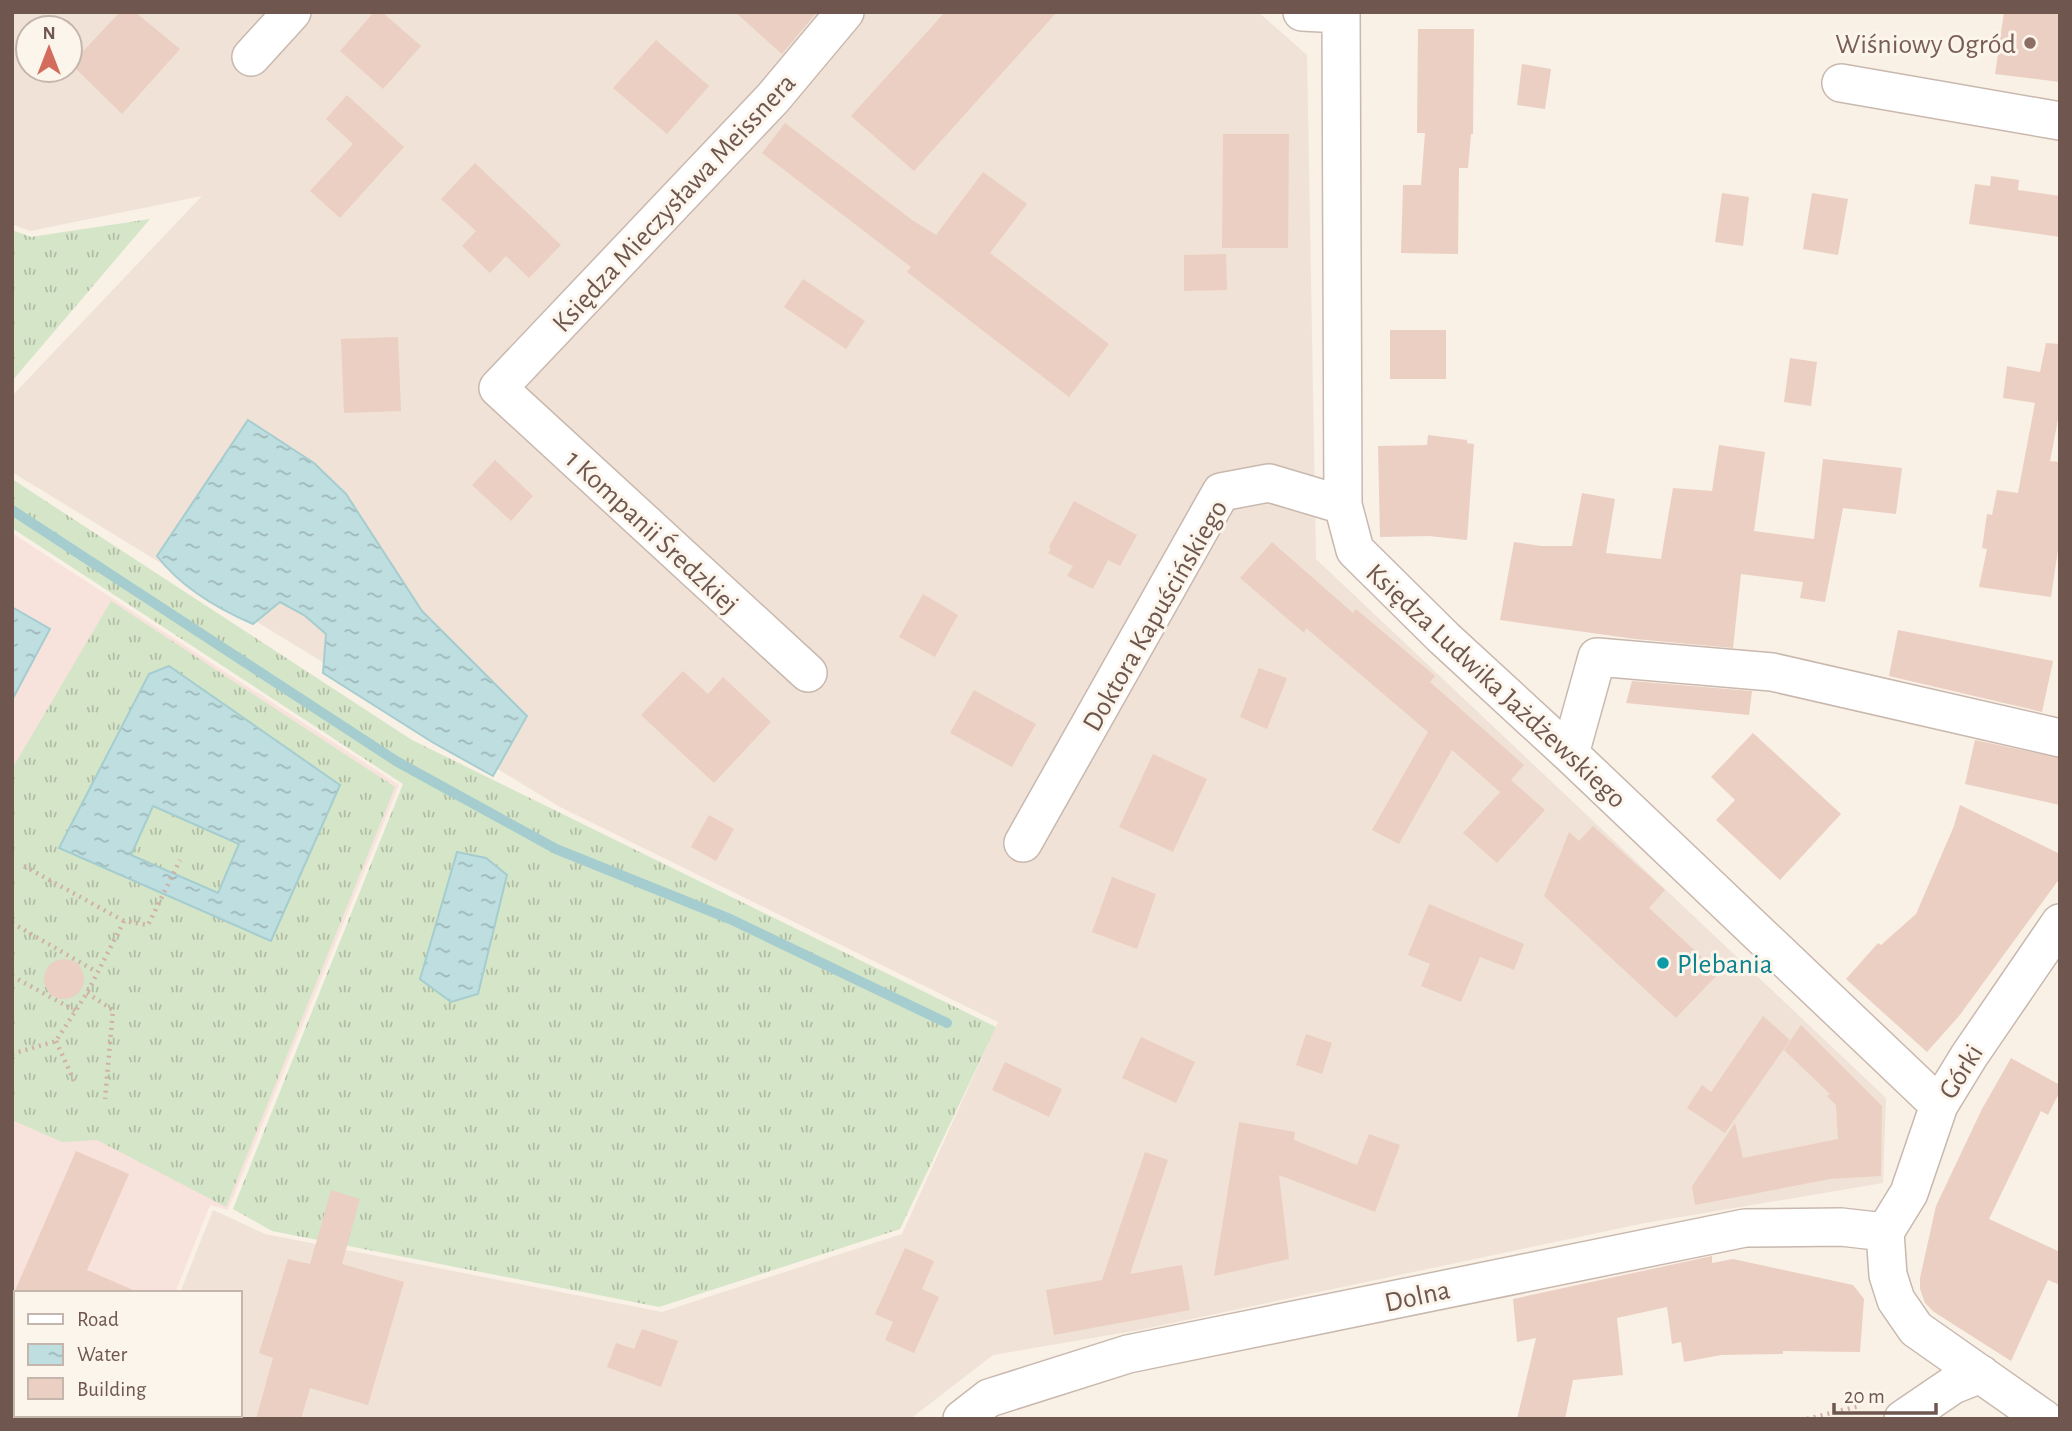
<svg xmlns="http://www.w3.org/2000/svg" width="2072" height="1431" font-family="'Alegreya Sans',sans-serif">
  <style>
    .residential { fill: #f0e2d6; fill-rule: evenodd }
    .commercial { fill: #f8e2dc }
    .grass { fill: url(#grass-tufts) }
    .water { fill: url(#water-ripples); stroke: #a5cdd0; stroke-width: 2; fill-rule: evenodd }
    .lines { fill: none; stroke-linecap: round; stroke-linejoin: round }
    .stream { stroke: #a5cdd0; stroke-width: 10 }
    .building { fill: #ebcfc2 }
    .minor-casing { stroke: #c9b8ae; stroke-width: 40 }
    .path { stroke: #cfb2a5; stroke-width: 4.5; stroke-dasharray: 2 5; stroke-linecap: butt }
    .minor { stroke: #fff; stroke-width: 37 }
    .education-dot { fill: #8d6e63; stroke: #fcf5ec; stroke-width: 2.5 }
    .culture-dot { fill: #0f9aa8; stroke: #fcf5ec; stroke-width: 2.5 }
    .labels { text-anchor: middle; stroke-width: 6; stroke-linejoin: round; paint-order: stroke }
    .education-label { font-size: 28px; fill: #785e54; stroke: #fcf5ec; text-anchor: end }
    .street-label { font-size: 28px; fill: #6f574f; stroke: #fcf5ec }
    .culture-label { font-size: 28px; fill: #0d838f; stroke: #fcf5ec; text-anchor: start }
  </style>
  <defs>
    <pattern id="grass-tufts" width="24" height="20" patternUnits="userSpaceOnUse" patternTransform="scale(1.75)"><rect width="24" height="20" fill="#d5e5c7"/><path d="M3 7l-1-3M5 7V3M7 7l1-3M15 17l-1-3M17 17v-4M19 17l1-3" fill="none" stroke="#b1bca4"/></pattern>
    <pattern id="water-ripples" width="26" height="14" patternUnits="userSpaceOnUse" patternTransform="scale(1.75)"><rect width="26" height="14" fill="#bedee0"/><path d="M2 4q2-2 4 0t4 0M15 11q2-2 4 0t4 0" fill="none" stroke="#9fb7b8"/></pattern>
  </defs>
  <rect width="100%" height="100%" fill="#f9f0e6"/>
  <path class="residential" d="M12 12H1258L1307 55 1316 559 1886 1098 1883 1183 1645 1223 1139 1330 993 1355 910 1419H126L128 1415H240V1293H180L213 1210 265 1234 662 1312 902 1234 998 1022 560 807 12 472V396L202 196 30 231 12 224ZM28 28H70V70H28Z"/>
  <path class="commercial" d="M12 533 399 785 228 1210 210 1205 175 1293H16V1384L12 1382Z"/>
  <path class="grass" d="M150 219 12 381V230L31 237Z
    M12 479 412 740 996 1027 900 1229 659 1307 272 1231 233 1209 403 784 12 528Z
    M111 601 395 787 226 1207 97 1140 62 1142 12 1120V769Z"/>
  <path class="water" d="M248 420 314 463 346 494 422 611 527 716 493 776 432 742 323 673 326 634 304 615 280 602 253 624C218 609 180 586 157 556Z
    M12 607 50 629 12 700Z
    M169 666 340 785 271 941 59 848 149 674ZM153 806 239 844 218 893 131 855Z
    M457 852 486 858 507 875 478 994 451 1002 420 979Z"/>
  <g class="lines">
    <path class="stream" d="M12 510 396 761 556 849 730 919 947 1023"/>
  </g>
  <path class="building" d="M120 12H135L180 49 122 114 71 64Z
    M374 12H382L421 46 383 89 340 51Z
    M735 12H817L782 54Z
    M945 12H1057L914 171 851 116Z
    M2004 12H2060V82L1995 74Z
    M1418 29H1474L1473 134H1471L1468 168H1459L1458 254 1401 253 1403 185H1421L1425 133H1417Z
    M656 40 709 86 667 134 613 88Z
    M1522 64 1551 69 1545 109 1517 105Z
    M347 95 404 147 340 218 310 191 353 144 326 119Z
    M785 123 912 220 936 235 983 172 1027 204 990 253 1109 344 1069 397 907 272 911 267 762 153Z
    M1223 134H1289L1288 248H1222Z
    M475 163 561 245 529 278 506 256 490 273 462 246 476 231 441 199Z
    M1991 176 2019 180 2018 190 2060 196V237L1969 224 1975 184 1990 186Z
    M1722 193 1749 197 1743 246 1715 242Z
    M1812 193 1848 199 1838 255 1803 249Z
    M1226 254 1227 290 1184 291V255Z
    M803 279 865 321 846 349 784 307Z
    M1390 330H1446V379H1390Z
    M398 337 401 411 344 413 341 339Z
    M2046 343 2060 344V409L2050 461 2060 462V536L2051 597 1979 587 1987 549 1982 548 1987 514 1992 515 1997 490 2018 493 2035 403 2003 398 2007 366 2040 372Z
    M1790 358 1817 362 1811 406 1784 402Z
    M1428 435 1467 440V443L1474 444 1467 540 1429 536 1380 537 1378 446 1427 445Z
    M1719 445 1765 452 1754 531 1814 539 1823 459 1902 468 1896 514 1843 508 1825 602 1800 598 1803 582 1741 574 1733 648 1635 639 1500 620 1514 542 1541 546H1572L1582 493 1615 499 1606 553 1661 559 1673 488 1712 491Z
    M495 460 533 496 511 521 472 485Z
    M1074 501 1137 535 1120 566 1108 560 1093 589 1067 576 1073 566 1048 553 1051 549 1049 547Z
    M1272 542 1353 613 1356 609 1435 676 1430 682 1524 765 1511 780 1545 810 1497 863 1463 833 1500 792 1452 750 1399 844 1372 830 1428 732 1306 628 1304 633 1240 578Z
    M923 594 958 615 935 657 899 637Z
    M1898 630 2053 661 2042 712 1889 676Z
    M1259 668 1287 678 1267 729 1240 717Z
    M683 671 708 694 723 677 771 722 714 783 641 715Z
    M1632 681 1752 691 1749 715 1626 703Z
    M974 690 1036 724 1012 767 950 733Z
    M1753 733 1841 814 1780 880 1716 820 1735 800 1711 777Z
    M1975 740 2060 758V805L1965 784Z
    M1153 754 1207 779 1173 852 1119 827Z
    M1960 805 2060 854V878L1959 1016 1927 1052 1846 979 1878 943 1881 945 1916 914 1954 826Z
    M709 815 734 829 716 861 691 847Z
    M1593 826 1665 890 1649 908 1719 973 1676 1018 1544 896 1569 832 1579 841Z
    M1112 877 1156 894 1137 949 1092 932Z
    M1429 904 1524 944 1514 970 1480 957 1461 1002 1421 986 1430 964 1408 955Z
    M44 979a20 20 0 1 1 40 0a20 20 0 1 1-40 0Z
    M1763 1016 1790 1040 1725 1133 1687 1108 1702 1085 1711 1092Z
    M1801 1025 1882 1106 1881 1176 1830 1179 1695 1205 1692 1186 1735 1123 1743 1158 1838 1139 1836 1105 1827 1096 1830 1094 1784 1050Z
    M1306 1034 1332 1043 1322 1074 1296 1065Z
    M1141 1037 1195 1062 1176 1103 1122 1078Z
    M2011 1058 2060 1085V1091L2048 1115 2041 1111 1989 1219 2060 1252V1285L2048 1280 2011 1361 1934 1312 1925 1303 1920 1289V1278L1936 1206 1982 1109Z
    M1005 1062 1062 1089 1049 1117 992 1090Z
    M1239 1122 1295 1132 1294 1140 1357 1165 1369 1134 1400 1145 1375 1212 1279 1175 1289 1259 1214 1276Z
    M76 1151 129 1174 87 1270 140 1293H14Z
    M1145 1152 1168 1160 1130 1274 1182 1265 1190 1310 1054 1335 1046 1290 1102 1280Z
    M331 1190 360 1199 342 1264 404 1282 368 1405 310 1388 301 1419H256L273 1358 259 1353 288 1259 310 1264Z
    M905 1248 934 1261 922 1289 939 1297 914 1353 885 1340 893 1322 875 1314Z
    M1712 1256V1263L1733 1259 1853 1285 1864 1299 1860 1352 1783 1351V1354L1721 1355 1684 1362 1681 1342 1672 1344 1667 1307 1617 1318 1623 1375 1573 1380 1565 1419H1517L1536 1338 1517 1342 1513 1299Z
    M642 1329 678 1341 661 1387 607 1367 616 1343 634 1349Z"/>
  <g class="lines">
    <g class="minor-casing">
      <path id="minor" d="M1302 12 1341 14
        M1341 12 1343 505 1355 550 1444 638 1570 754 1939 1105
        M251 57 292 12
        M1841 83 2060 121
        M808 673 498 388 773 98 845 12
        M1570 754 1597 657 1772 672 2060 738
        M1023 843 1221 492 1269 483 1343 505
        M1885 1232 1909 1193 1939 1105 1969 1056 2060 923
        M1885 1232 1888 1275 1896 1300 1916 1329 2044 1419
        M962 1419 989 1398 1128 1354 1745 1228 1841 1227 1885 1232
        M1903 1419 1953 1385 1981 1374"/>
    </g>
    <path class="path" d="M24 866 124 921
      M12 923 97 972
      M12 976 76 1011
      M87 993 113 1010 105 1099
      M56 1041 74 1081
      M12 1054 56 1041 87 993 124 921 148 925 180 860
      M1807 1419 1859 1406"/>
    <use href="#minor" class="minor"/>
  </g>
  <circle class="education-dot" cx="2030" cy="43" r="7"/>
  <circle class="culture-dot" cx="1663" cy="963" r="7"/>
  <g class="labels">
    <g class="education-label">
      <text x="2016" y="53">Wiśniowy Ogród</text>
    </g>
    <g class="street-label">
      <text transform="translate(673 202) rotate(-47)" y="10">Księdza Mieczysława Meissnera</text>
      <text transform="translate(653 531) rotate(43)" y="10">1 Kompanii Średzkiej</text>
      <text transform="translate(1154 615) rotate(-60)" y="10">Doktora Kapuścińskiego</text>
      <text transform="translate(1497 685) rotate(43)" y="10">Księdza Ludwika Jażdżewskiego</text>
      <text transform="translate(1960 1071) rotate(-58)" y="10">Górki</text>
      <text transform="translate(1417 1295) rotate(-12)" y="10">Dolna</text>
    </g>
    <g class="culture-label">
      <text x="1677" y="973">Plebania</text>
    </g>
  </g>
  <rect width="2072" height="1431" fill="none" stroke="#6f574f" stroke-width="28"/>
  <rect x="14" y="1291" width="228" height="126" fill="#fcf5ec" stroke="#c4b6ad" stroke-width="2"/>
  <rect x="28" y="1314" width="35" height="10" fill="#ffffff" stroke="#c4b6ad" stroke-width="2"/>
  <text x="77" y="1326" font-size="21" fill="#6f574f">Road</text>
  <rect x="28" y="1344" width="35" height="21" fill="url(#water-ripples)" stroke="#c4b6ad" stroke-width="2"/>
  <text x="77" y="1361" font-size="21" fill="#6f574f">Water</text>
  <rect x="28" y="1378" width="35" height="21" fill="#ebcfc2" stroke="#c4b6ad" stroke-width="2"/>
  <text x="77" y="1396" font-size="21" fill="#6f574f">Building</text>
  <g transform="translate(49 49)"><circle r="33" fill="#fcf5ec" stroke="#c4b6ad" stroke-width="2"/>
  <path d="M0-5L12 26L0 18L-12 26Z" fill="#d36c5c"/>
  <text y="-10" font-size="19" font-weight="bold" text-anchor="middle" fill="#6f574f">N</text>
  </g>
  <path d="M1834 1403v10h102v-10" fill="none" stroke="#6f574f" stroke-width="3.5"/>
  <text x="1844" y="1403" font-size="21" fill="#6f574f" stroke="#fcf5ec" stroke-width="5" paint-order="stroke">20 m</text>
</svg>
